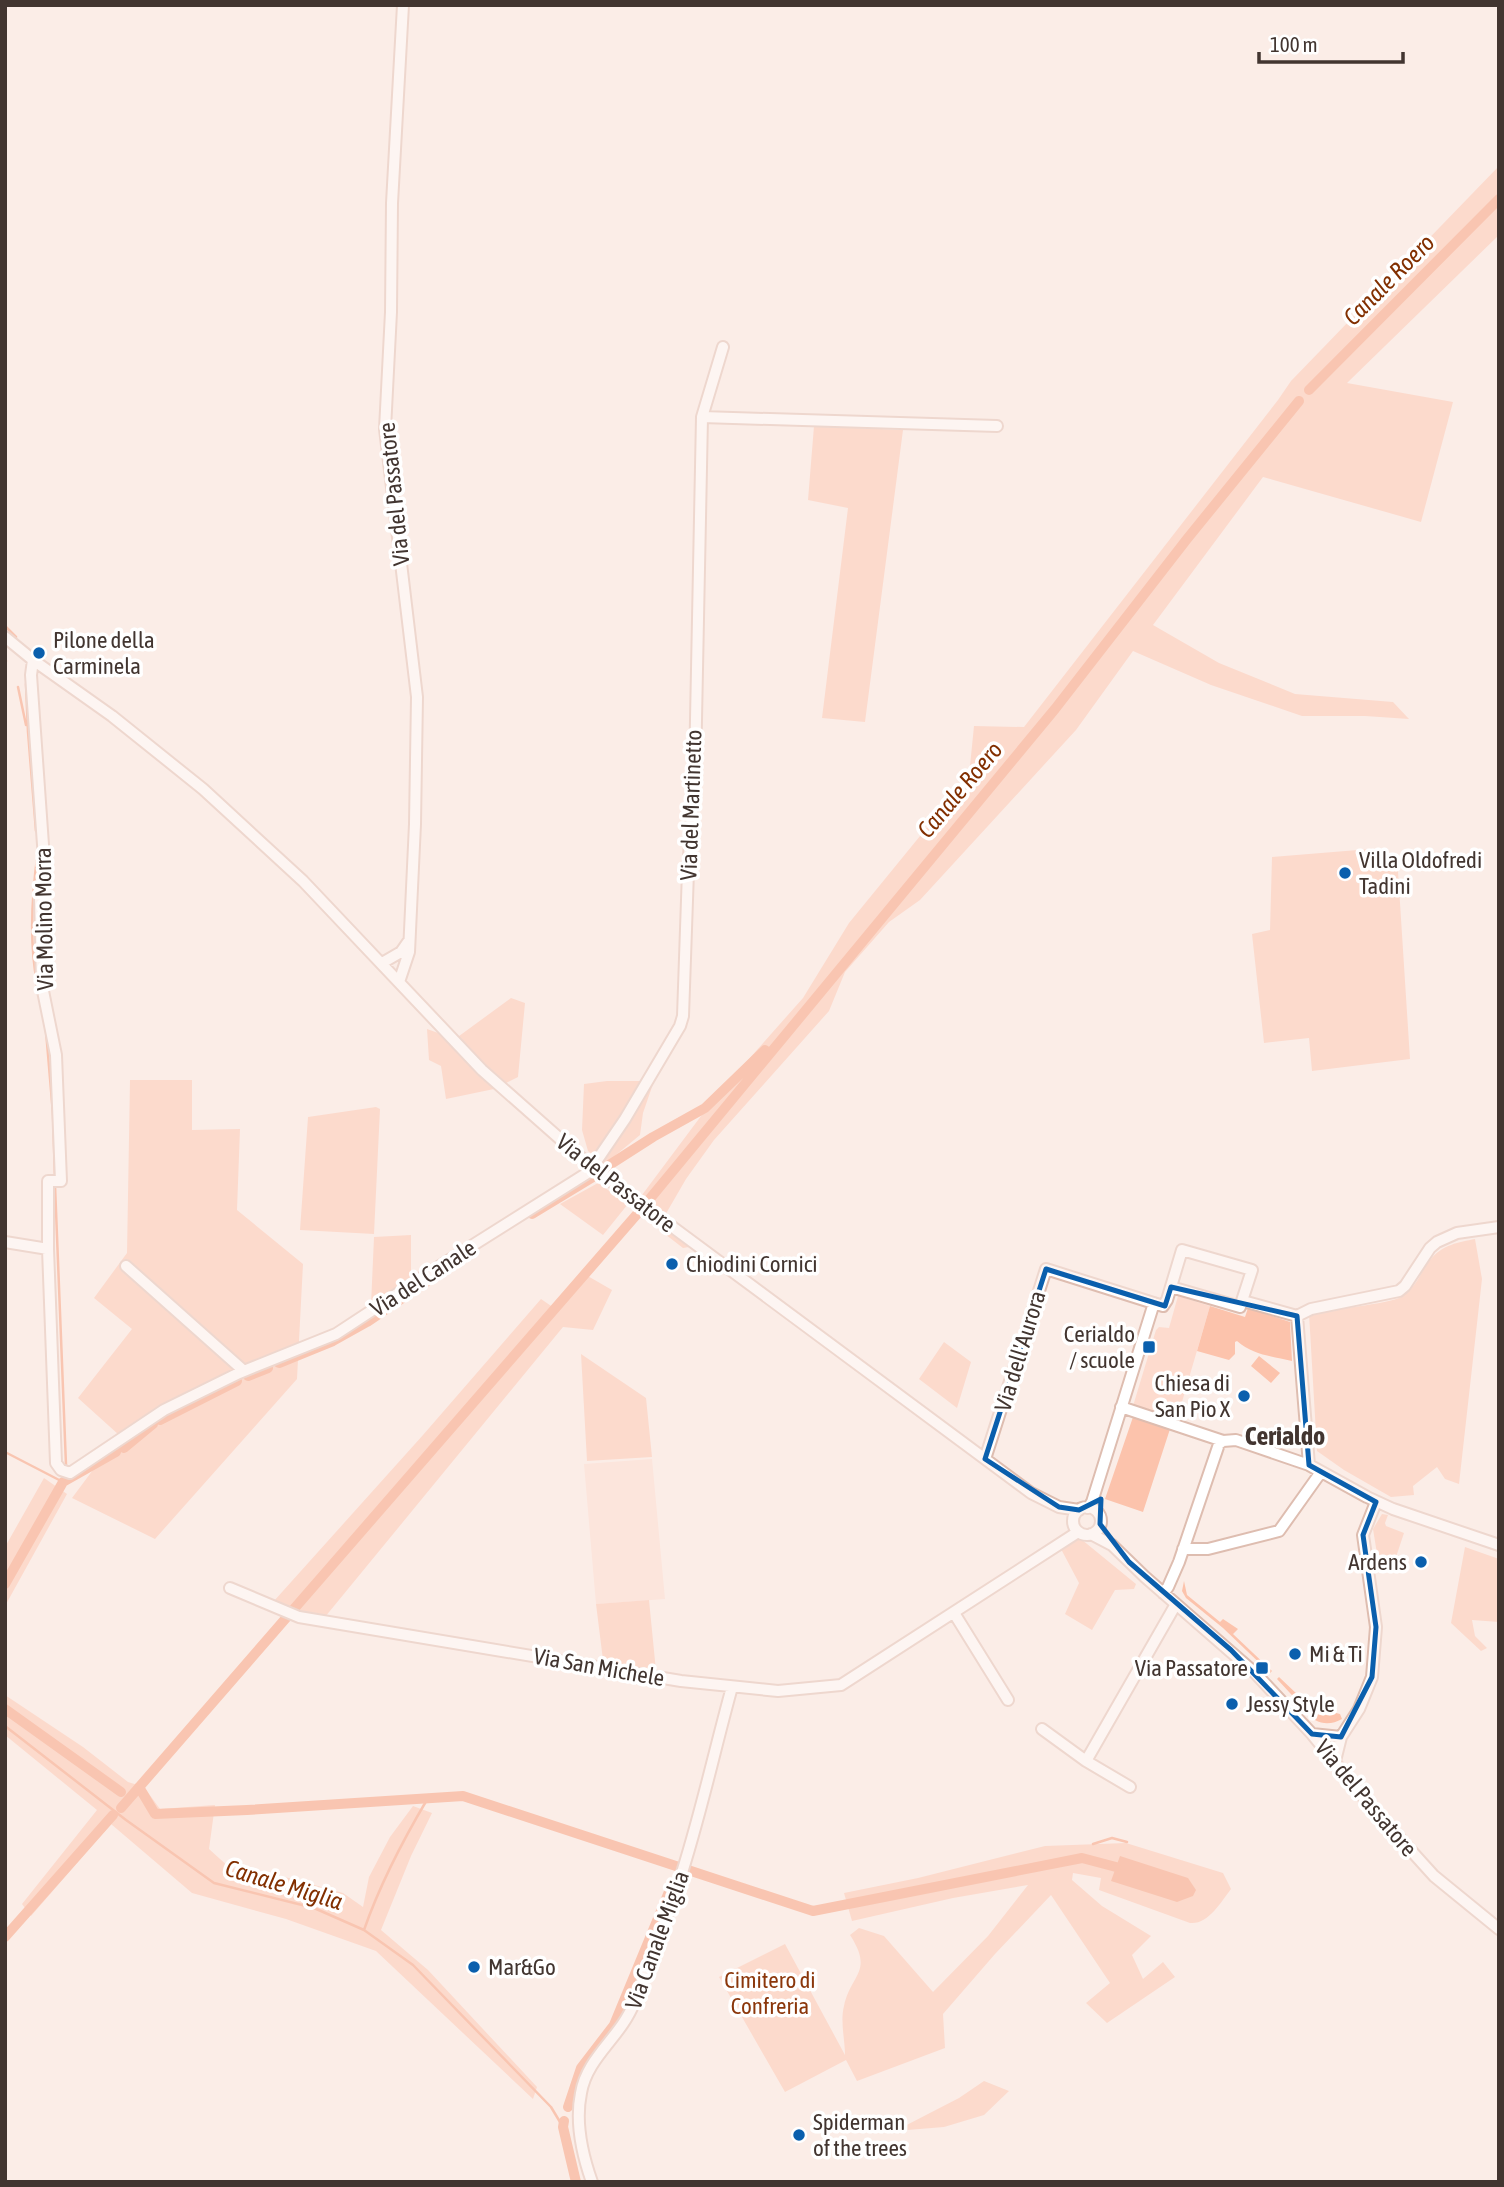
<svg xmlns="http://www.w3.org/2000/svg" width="1504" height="2187" font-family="'Asap Condensed',sans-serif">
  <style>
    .built { fill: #fddbce }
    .green { fill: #fcc3ac }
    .water { fill: #f6966f }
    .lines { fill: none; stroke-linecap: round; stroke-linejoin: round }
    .stream { stroke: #f6966f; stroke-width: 2.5 }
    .canal { stroke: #f6966f; stroke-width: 10 }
    .minor-casing { stroke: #debdb0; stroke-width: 14 }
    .minor { stroke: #fff; stroke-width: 10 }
    .marked { fill: none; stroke: #0a5fad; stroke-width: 5; stroke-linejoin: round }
    .poi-dot { fill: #0a5fad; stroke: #fff; stroke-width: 2.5 }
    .labels { text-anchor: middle; stroke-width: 7; stroke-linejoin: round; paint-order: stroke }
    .street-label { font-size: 23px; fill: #423530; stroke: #fff }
    .poi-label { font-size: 23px; fill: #423530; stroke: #fff; text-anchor: start }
    .park-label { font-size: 23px; fill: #8b370b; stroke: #fff }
    .water-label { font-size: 24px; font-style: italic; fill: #822f00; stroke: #fff }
    .quarter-label { font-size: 26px; font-weight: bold; fill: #423530; stroke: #fff }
  </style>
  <rect width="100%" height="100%" fill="#fbede7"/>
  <path class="built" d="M1178 1296 1210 1306 1177 1419 1133 1406 1156 1330 1159 1327 1169 1328Z
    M652 1459 665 1599 596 1604 584 1464Z"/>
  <path class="green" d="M1499 166V235L1347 383 1453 402 1421 522 1263 477 1153 625 1219 663 1295 694 1393 702 1409 719 1365 716H1302L1211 685 1133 651 1076 730 920 900 889 922 845 972 829 1011 714 1140 686 1179 664 1217 639 1199 716 1096 803 998 849 923 969 776 974 726 1024 727 1278 400 1291 381Z
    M814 426 903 430 865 722 822 718 848 508 808 500Z
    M1370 849 1397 856 1410 1059 1312 1071 1309 1038 1264 1043 1252 934 1270 930 1272 857Z
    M511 998 525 1003 518 1077 494 1089 446 1099 441 1066 429 1060 427 1029 455 1039Z
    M130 1080H192V1130L240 1129 237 1210 303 1264 297 1379 155 1539 72 1498 119 1435 78 1398 132 1329 94 1298 127 1253Z
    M607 1081H654L643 1113 640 1135 605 1164 588 1151 582 1130 584 1084Z
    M376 1107 380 1109 374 1234 300 1230 308 1117Z
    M598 1183 628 1204 603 1235 560 1204Z
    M657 1224 690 1245 689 1247 683 1248 661 1231Z
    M411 1235V1277L371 1305 374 1237Z
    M1475 1239 1482 1279 1459 1484 1445 1479 1437 1467 1413 1486 1414 1495 1391 1497 1344 1470 1317 1451 1309 1313C1326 1310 1390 1304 1401 1297 1419 1285 1419 1273 1431 1259 1442 1245 1459 1242 1475 1239Z
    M586 1275 612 1290 593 1330 563 1327 325 1617 302 1615 274 1601 423 1435 541 1299 557 1310Z
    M1210 1306 1245 1317 1248 1308 1290 1322 1292 1361C1271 1356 1253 1355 1237 1341L1235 1342V1354L1229 1360 1197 1351Z
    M944 1342 971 1362 957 1408 919 1379Z
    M581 1354 646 1398 652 1457 587 1461Z
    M1259 1356 1280 1373 1271 1383 1251 1366Z
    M1133 1417 1170 1429 1143 1512 1105 1499Z
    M44 1478 67 1494 5 1606V1547Z
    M1382 1514 1388 1515 1385 1523 1386 1526 1404 1533 1395 1560H1378L1373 1529Z
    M1081 1539 1136 1584 1134 1589 1115 1590 1092 1630 1065 1614 1079 1583 1061 1549 1076 1540Z
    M1465 1547 1499 1559V1622L1472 1620 1475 1636 1487 1648 1481 1651 1451 1623Z
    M1184 1581 1187 1595 1220 1622 1223 1619 1238 1629 1233 1634 1272 1671 1270 1673 1223 1628 1186 1598 1182 1591Z
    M649 1600 656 1671 603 1660 596 1604Z
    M1279 1677 1319 1715 1325 1710 1340 1714 1342 1719C1333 1724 1324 1725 1315 1720L1277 1679Z
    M5 1695 83 1747 128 1782 144 1787 160 1809 215 1805 209 1849 230 1868 289 1878 343 1893 363 1907 369 1877 390 1837 413 1806 432 1813 411 1856 381 1930 428 1970 537 2087 533 2099 376 1951 286 1919 192 1893 111 1824 31 1916 22 1904 97 1810 5 1735Z
    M1126 1843 1223 1873 1231 1889C1221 1902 1208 1925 1190 1923L1099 1890 1101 1878 1073 1873 1072 1880 1102 1906 1151 1936 1132 1955 1143 1979 1163 1962 1175 1977 1107 2023 1086 2003 1110 1983 1051 1895 995 1954 943 2014 945 2048 857 2081 846 2060 785 2092 719 1977 785 1944 845 2055C845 2040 840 2021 844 2006 851 1974 874 1972 850 1935L859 1928 884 1936 933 1992 988 1936 1028 1885 953 1898 852 1921 844 1893 918 1878 1045 1846Z
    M984 2081 1009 2091 984 2115 944 2127 895 2131 959 2098Z"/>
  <path class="water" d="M1120 1856 1188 1878 1196 1890 1193 1896 1177 1902 1111 1881Z"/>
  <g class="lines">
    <path class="stream" d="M5 626 16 637
      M5 660 6 661
      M26 684 28 732 36 831
      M18 687 26 725
      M37 983C29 941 32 893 38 851
      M46 1031 53 1114 55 1178
      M55 1185 66 1465
      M5 1452 63 1482
      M5 1726 126 1820 214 1883 314 1908 364 1930 413 1965 551 2107 563 2127
      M1093 1844 1112 1838 1127 1842
      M364 1930C380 1884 403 1840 428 1798"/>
    <path class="canal" d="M1309 390 1499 199
      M603 1169 653 1137 705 1108 765 1050
      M648 1201 1055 709 1187 539 1299 401
      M532 1214 593 1177
      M279 1363 333 1341 367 1322 463 1257
      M248 1376 268 1368
      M160 1420 237 1381
      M124 1448 153 1424
      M5 1584 63 1482 116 1452
      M5 1709 121 1792
      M139 1787 155 1814 247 1810 463 1796 813 1911 1082 1858 1116 1867
      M121 1808 638 1213
      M5 1937 113 1815
      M568 2107 581 2068 614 2025 671 1887
      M564 2121 563 2127 576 2182"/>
    <g class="minor-casing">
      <path id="minor" d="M702 417 997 426
        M5 637 33 660 112 716 203 789 303 881 482 1070 593 1168 1031 1493 1059 1507 1079 1510
        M33 660 31 675 45 873 40 898 42 986 56 1055 61 1181H48V1249L56 1463 61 1470 70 1473 164 1410 239 1373 336 1334 435 1269 589 1172 625 1119 680 1026 683 1016 688 871 695 770 702 417 723 347
        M382 963 401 952 408 942
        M399 982 409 952 415 824 417 697 385 429 391 312 392 203 403 5
        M5 1242 48 1249
        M126 1266 244 1371
        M1243 1301 1297 1316 1311 1309 1399 1291 1405 1286 1430 1248 1437 1242 1457 1233 1499 1227
        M1297 1316 1309 1465
        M1121 1407 1223 1441
        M985 1459 1046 1269 1163 1306 1167 1300 1182 1250 1252 1270 1240 1307 1171 1287
        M1073 1521a14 14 0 1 1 28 0a14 14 0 1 1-28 0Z
        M1088 1508 1092 1502 1154 1303
        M1091 1534 1112 1545 1145 1577 1255 1673 1312 1734 1368 1803 1434 1876 1499 1929
        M1183 1549H1208L1279 1531 1321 1472
        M230 1588 299 1617 681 1681 778 1691 841 1685 1078 1532
        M1163 1593 1168 1587 1179 1562 1219 1444 1223 1441 1236 1440 1309 1465 1367 1497 1393 1509 1499 1545
        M954 1613 1008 1700
        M1042 1729 1086 1761 1130 1787
        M1312 1734 1341 1737
        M1086 1761 1176 1604
        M1335 1761 1341 1737 1359 1709 1372 1677 1376 1627 1363 1535 1376 1502
        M592 2182C582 2154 575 2122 581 2093 587 2057 621 2037 634 2003 650 1963 666 1923 679 1882 700 1818 714 1752 732 1687"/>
    </g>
    <use href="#minor" class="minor"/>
  </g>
  <path d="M0 0H1504V2187H0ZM1046 1269 1165 1306 1171 1287 1297 1316 1309 1465 1376 1502 1363 1535 1376 1627 1372 1677 1341 1737 1312 1734 1231 1650 1129 1562 1100 1524 1101 1499 1079 1510 1059 1507 985 1459Z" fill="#fbede7" fill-opacity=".55" fill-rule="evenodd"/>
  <path class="marked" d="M1046 1269 1165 1306 1171 1287 1297 1316 1309 1465 1376 1502 1363 1535 1376 1627 1372 1677 1341 1737 1312 1734 1231 1650 1129 1562 1100 1524 1101 1499 1079 1510 1059 1507 985 1459Z"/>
  <g class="poi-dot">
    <circle cx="39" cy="653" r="7"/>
    <circle cx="1345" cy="873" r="7"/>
    <circle cx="672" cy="1264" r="7"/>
    <rect x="1142" y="1340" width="14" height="14" rx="3.5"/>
    <circle cx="1244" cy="1396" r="7"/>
    <circle cx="1421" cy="1562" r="7"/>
    <circle cx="1295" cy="1654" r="7"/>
    <rect x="1255" y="1661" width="14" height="14" rx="3.5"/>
    <circle cx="1232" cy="1704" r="7"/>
    <circle cx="474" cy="1967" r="7"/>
    <circle cx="799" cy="2135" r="7"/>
  </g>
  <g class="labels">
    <g class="street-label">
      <text transform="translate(394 494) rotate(-96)" y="8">Via del Passatore</text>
      <text transform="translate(691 805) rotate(-88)" y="8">Via del Martinetto</text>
      <text transform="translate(44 919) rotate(-91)" y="8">Via Molino Morra</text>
      <text transform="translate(616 1183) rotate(38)" y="8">Via del Passatore</text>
      <text transform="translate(423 1278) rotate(-33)" y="8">Via del Canale</text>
      <text transform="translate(1020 1351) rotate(-73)" y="8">Via dell'Aurora</text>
      <text transform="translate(599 1667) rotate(10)" y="8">Via San Michele</text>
      <text transform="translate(1366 1798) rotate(50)" y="8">Via del Passatore</text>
      <text transform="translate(657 1940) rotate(-70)" y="8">Via Canale Miglia</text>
    </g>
    <g class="poi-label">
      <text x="53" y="648">Pilone della<tspan x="53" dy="26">Carminela</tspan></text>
      <text x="1359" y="868">Villa Oldofredi<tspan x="1359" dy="26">Tadini</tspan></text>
      <text x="686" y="1272">Chiodini Cornici</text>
      <text x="1135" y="1342" text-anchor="end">Cerialdo<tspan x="1135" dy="26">/ scuole</tspan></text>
      <text x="1230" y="1391" text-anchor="end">Chiesa di<tspan x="1230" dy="26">San Pio X</tspan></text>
      <text x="1407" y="1570" text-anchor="end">Ardens</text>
      <text x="1309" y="1662">Mi &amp; Ti</text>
      <text x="1248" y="1676" text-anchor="end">Via Passatore</text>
      <text x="1246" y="1712">Jessy Style</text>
      <text x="488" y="1975">Mar&amp;Go</text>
      <text x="813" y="2130">Spiderman<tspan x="813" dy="26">of the trees</tspan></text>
    </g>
    <g class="park-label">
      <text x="770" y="1988">Cimitero di<tspan x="770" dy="26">Confreria</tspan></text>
    </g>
    <g class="water-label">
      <text transform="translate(1389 280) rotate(-45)" y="8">Canale Roero</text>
      <text transform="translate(960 790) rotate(-50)" y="8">Canale Roero</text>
      <text transform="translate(284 1885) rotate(17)" y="8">Canale Miglia</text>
    </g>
    <g class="quarter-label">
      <text x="1285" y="1445">Cerialdo</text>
    </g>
  </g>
  <rect width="1504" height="2187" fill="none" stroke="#423530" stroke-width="14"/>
  <path d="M1259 52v10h144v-10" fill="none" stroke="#423530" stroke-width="3.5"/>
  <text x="1270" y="52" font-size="21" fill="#423530" stroke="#ffffff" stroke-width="5" paint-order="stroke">100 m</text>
</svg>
